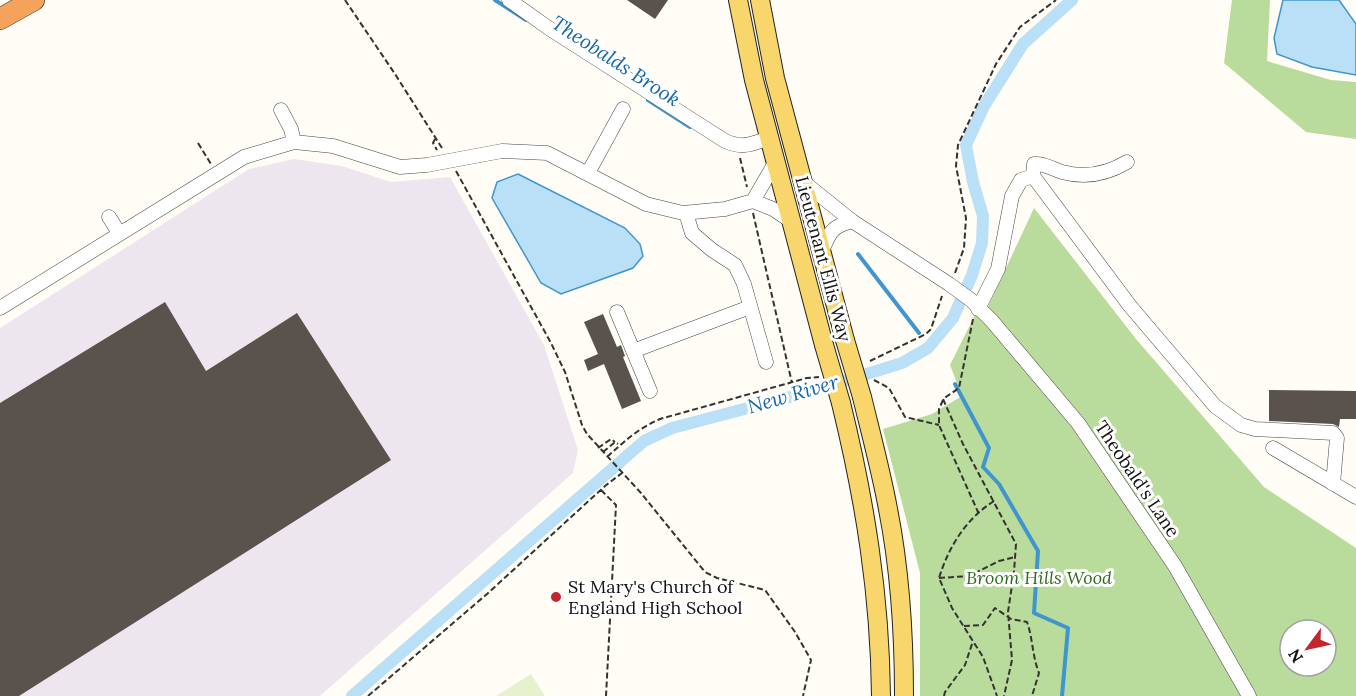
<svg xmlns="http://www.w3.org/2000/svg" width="1356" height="696" font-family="Lora,serif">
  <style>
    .industrial { fill: #eee6ef }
    .forest { fill: #b9dc9c; fill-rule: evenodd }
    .pitch { fill: #e6f2cf }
    .water { fill: #b9e0f7; stroke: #3f96cf; stroke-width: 1.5 }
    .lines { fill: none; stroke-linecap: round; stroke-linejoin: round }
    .stream { stroke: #3f96cf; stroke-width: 4 }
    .canal { stroke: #b9e0f7; stroke-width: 12 }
    .building { fill: #5a524d }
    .minor-casing { stroke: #444; stroke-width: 15 }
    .major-casing { stroke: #222; stroke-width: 20 }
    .highway-casing { stroke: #222; stroke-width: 22 }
    .path { stroke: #333; stroke-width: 2; stroke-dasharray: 6 3; stroke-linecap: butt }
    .minor { stroke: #fff; stroke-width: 14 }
    .major { stroke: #f9d66b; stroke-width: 18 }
    .highway { stroke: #f5a25d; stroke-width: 21 }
    .major-bridge-casing { stroke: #222; stroke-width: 20; stroke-linecap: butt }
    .major-bridge { stroke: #f9d66b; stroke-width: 18 }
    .poi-dot { fill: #c4262e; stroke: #fff; stroke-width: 2 }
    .labels { text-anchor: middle; stroke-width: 6; stroke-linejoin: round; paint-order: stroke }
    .street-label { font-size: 18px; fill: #111; stroke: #fff }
    .park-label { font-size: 18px; font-style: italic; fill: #2f6b1f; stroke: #fff }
    .poi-label { font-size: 18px; fill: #111; stroke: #fff; text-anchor: start }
    .water-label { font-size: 20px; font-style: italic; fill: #1768a6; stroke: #fff }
  </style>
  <rect width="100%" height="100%" fill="#fffdf5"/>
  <path class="industrial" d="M294 159 342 166 391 182 450 177 544 345 578 450 573 473 320 696H0V328L249 169Z"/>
  <path class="forest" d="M1232 0H1270L1267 61 1331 80 1356 82V139L1306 132 1224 63Z
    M1034 208 1136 339 1264 487 1356 548V696H920V573L883 429 932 414 962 396 950 365 978 309 986 311ZM1290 630H1326V666H1290Z"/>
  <path class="pitch" d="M531 674 545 696H496Z"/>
  <path class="water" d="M1283 0H1339L1356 24V75L1312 67 1277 54 1274 38Z
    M518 174 625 228 640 244 643 256 633 268 561 294 541 283 492 198 497 182Z"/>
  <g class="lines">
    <path class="stream" d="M495 0 526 20
      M648 100 690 127
      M858 254 919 333
      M955 384 989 448 983 467 999 484 1038 551 1034 613 1068 628 1062 696"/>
    <path class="canal" d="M352 696 644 441 672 428 809 392 902 363 928 348 953 318 972 275 982 243 983 216 973 182 966 145 984 106 1023 44 1072 0"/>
  </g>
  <path class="building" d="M627 0H668L655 19Z
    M165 302 206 371 297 313 391 460 19 696H0V403Z
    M603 314 617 347 621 345 625 356 623 357 641 401 622 409 604 364 588 371 584 360 598 354 584 322Z
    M1269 390 1356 391V419H1340L1339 427 1333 424 1269 421Z"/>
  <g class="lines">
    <g class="minor-casing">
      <path id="minor" d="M509 0 550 29 725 141C743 149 751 144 769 138
        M281 110 291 129 294 142
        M1127 162C1107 174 1084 178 1062 172 1052 169 1045 163 1034 164L1033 176 1130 306 1215 406 1241 425 1255 429 1333 433 1337 438 1333 484
        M588 173 623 109
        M801 180 852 221 949 284 971 300 992 321 1078 423 1175 566 1249 696
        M753 201 775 163
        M686 213 692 233 712 250 735 265 744 284 766 362
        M109 217 119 233
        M822 251C830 232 831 227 852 221
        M0 308 244 157 294 142 333 146 400 167 427 165 502 151 547 153 646 204 683 213 725 209 753 201 773 209 791 221
        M978 309 998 269 1012 196 1021 180 1033 176
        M617 312 650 391
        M633 351 750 307
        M1273 448 1356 497"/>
    </g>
    <g class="major-casing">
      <path id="major" d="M738 0 754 80 824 345
        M760 0 775 78 845 340
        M862 397C871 434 881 471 888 509 900 570 904 634 904 696
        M841 403C865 501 880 595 881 696"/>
    </g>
    <g class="highway-casing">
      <path id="highway" d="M0 19 34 0"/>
    </g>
    <path class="path" d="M345 0 395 74 442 148
      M435 139 433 143 437 150
      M198 143 211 164
      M740 158 747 187
      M456 171 551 343 565 372 582 425 587 434 641 493 705 572 717 578 765 590 795 632 811 660 803 696
      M753 213 792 383
      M955 273 964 248 966 218 956 166 958 145 996 64 1020 27 1056 0
      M973 319 959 388 943 399 963 444 1016 544 1014 572 1008 612 1012 660 1004 696
      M870 361 926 334 931 329 942 296
      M874 380 889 388 905 417 939 425
      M943 400 939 409V425L978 512
      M598 448 611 439 615 442
      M603 452 615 442 618 444
      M607 457C625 441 637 429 660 419L807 378 819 377
      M601 490 616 505 606 696
      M994 501C966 519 949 546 939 578L952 608 983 657 997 696
      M939 578 969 576 999 561 1015 557
      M964 626 983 625 995 608 1011 619 1027 622C1033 639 1032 655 1039 673L1032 696
      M368 696 487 594 605 486 622 473
      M944 696 945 692 965 665 973 641"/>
    <use href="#minor" class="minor"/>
    <use href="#major" class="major"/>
    <use href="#highway" class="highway"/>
    <g class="major-bridge-casing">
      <path id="major-bridge" d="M845 340 862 397
        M824 345 841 403"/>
    </g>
    <use href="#major-bridge" class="major-bridge"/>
  </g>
  <circle class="poi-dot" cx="556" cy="597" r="6"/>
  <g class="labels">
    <g class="street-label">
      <text transform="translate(823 259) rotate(75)" y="6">Lieutenant Ellis Way</text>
      <text transform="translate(1137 479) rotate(56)" y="6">Theobald's Lane</text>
    </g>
    <g class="park-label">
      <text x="1039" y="584">Broom Hills Wood</text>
    </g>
    <g class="poi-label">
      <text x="568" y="593">St Mary's Church of<tspan x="568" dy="21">England High School</tspan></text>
    </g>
    <g class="water-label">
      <text transform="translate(616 61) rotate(33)" y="7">Theobalds Brook</text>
      <text transform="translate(793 394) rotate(-16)" y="7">New River</text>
    </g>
  </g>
  <g transform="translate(1308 648) rotate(237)"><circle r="28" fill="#ffffff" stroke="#a0a0a0" stroke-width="1.5"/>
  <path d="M0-4.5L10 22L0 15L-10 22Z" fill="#c4262e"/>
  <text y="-9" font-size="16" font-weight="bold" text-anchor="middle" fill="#111111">N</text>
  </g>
</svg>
